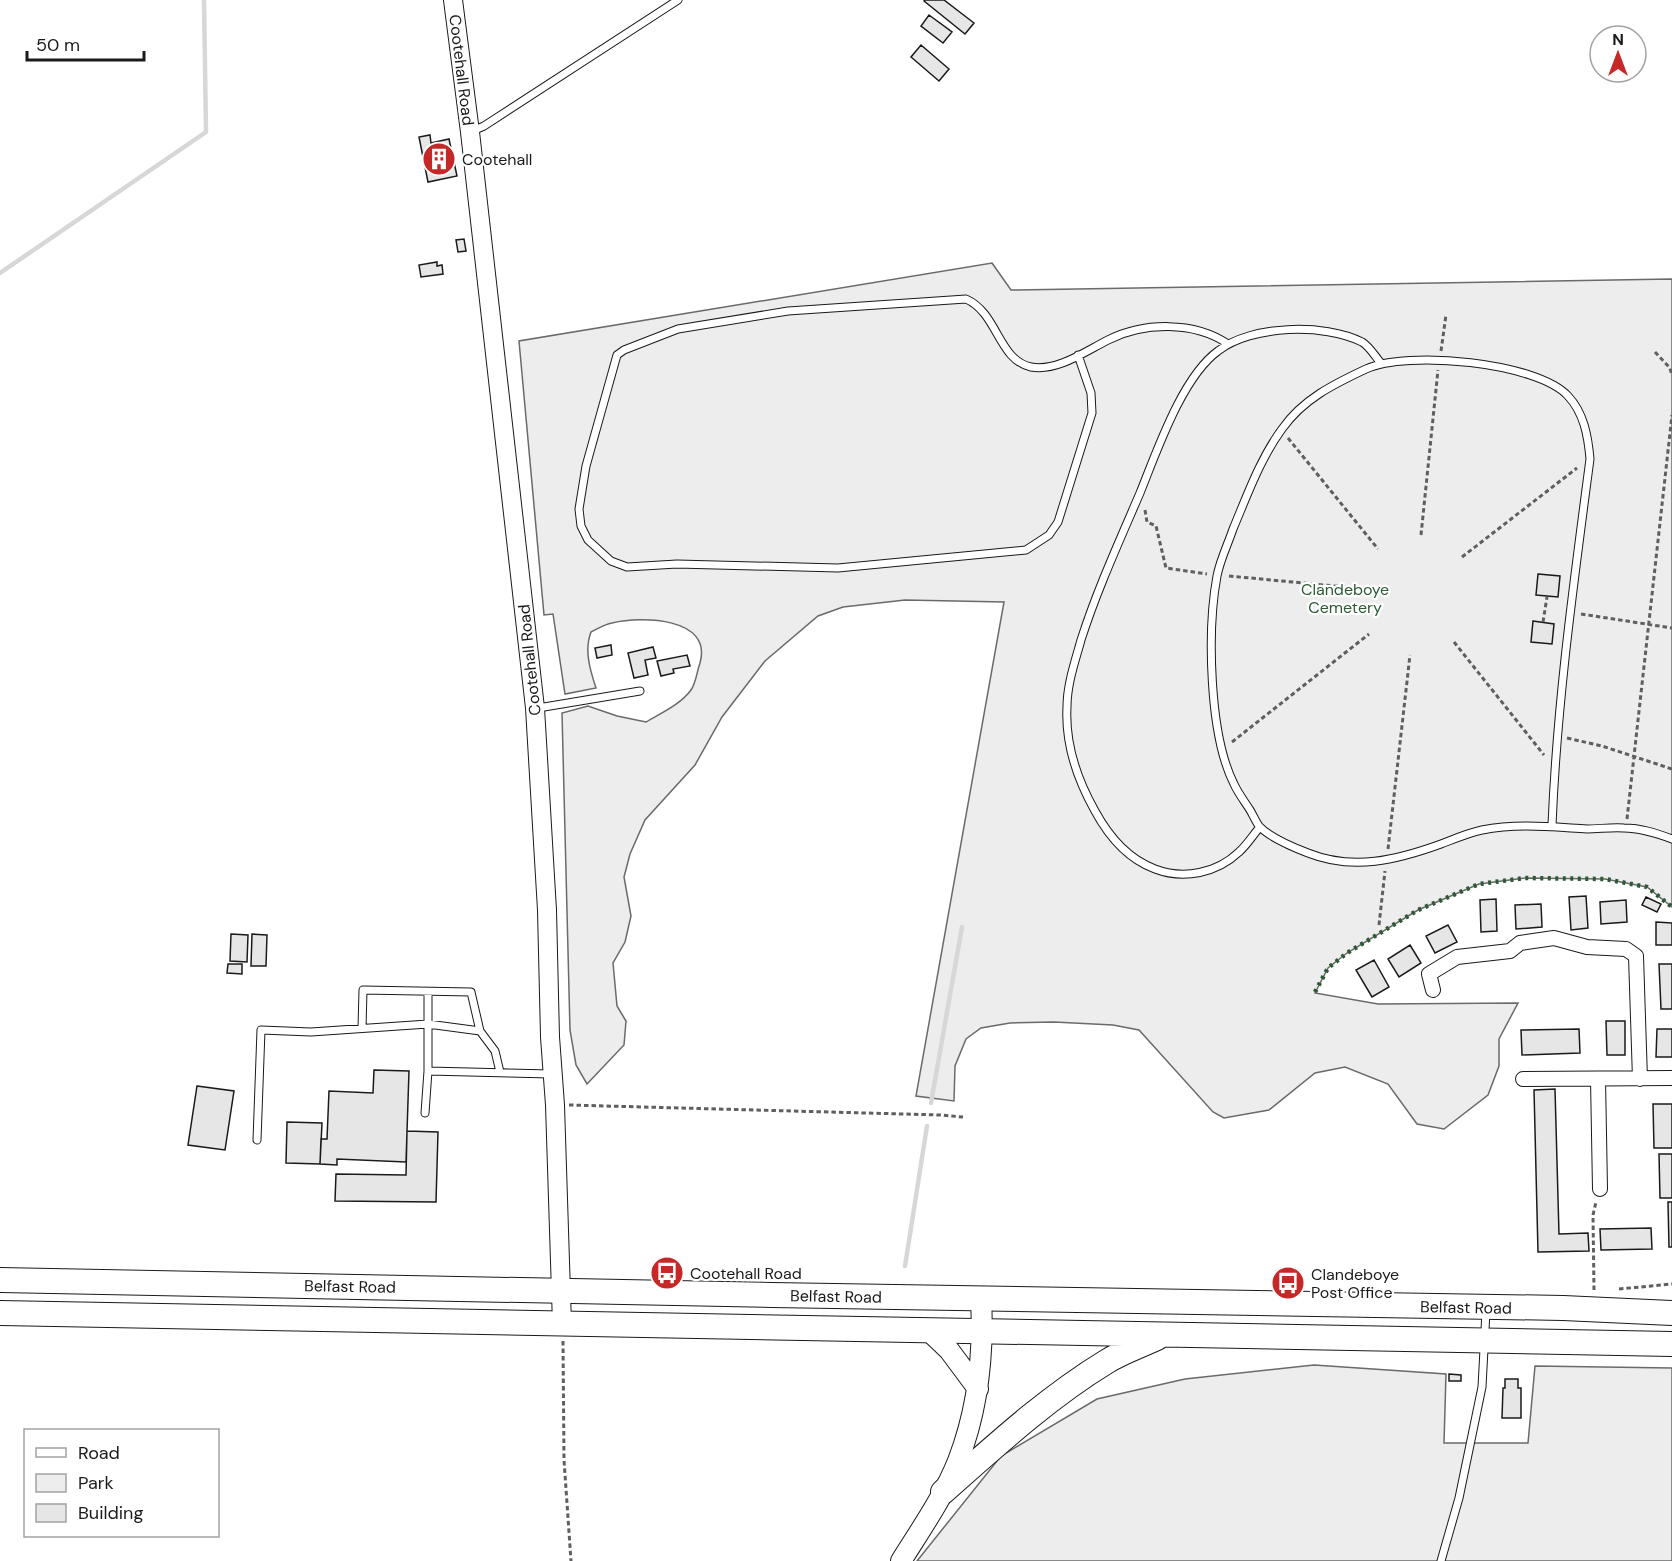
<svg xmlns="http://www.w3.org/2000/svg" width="1672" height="1561" font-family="'DM Sans',sans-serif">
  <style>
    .green { fill: #ededed; stroke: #6a6a6a; stroke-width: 1.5 }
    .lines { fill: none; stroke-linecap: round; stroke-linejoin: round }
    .stream { stroke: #d7d7d7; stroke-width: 4.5 }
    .building { fill: #e6e6e6; stroke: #1a1a1a; stroke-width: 1.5 }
    .service-casing { stroke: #1a1a1a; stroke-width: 9 }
    .minor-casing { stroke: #1a1a1a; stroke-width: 16 }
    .tertiary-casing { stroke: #1a1a1a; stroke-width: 20 }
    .secondary-casing { stroke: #1a1a1a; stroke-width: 22 }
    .trunk-casing { stroke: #1a1a1a; stroke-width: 26 }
    .path { stroke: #5f5f5f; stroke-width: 3; stroke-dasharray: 4.5 3; stroke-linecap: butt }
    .service { stroke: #fff; stroke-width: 7 }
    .minor { stroke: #fff; stroke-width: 14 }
    .tertiary { stroke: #fff; stroke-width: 18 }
    .secondary { stroke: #fff; stroke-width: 20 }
    .trunk { stroke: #fff; stroke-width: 24 }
    .hedge { stroke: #2b5a34; stroke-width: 4.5; stroke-dasharray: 3 4.5; stroke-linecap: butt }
    .labels { text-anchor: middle; stroke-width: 4.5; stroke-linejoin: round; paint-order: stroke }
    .street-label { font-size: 16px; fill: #1a1a1a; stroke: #fff }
    .poi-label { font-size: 16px; fill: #1a1a1a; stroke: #fff; text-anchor: start }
    .park-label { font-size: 16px; fill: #2b5a34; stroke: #fff }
  </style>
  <rect width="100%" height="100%" fill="#fff"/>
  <path class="green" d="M992 263 1011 290 1672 279V907L1647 887 1605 879 1525 878 1479 884 1418 910 1347 953 1328 968 1315 993 1378 1004 1518 1003 1499 1039V1066L1488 1095 1444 1129 1417 1124 1388 1084 1345 1067 1315 1073 1269 1110 1224 1118 1213 1112 1139 1030 1113 1025 1054 1022 1010 1023 981 1028 966 1039 955 1066 954 1101 916 1096 1004 602 905 600 843 607 818 616 765 661 722 717 695 765 645 820 630 854 624 877 631 916 625 942 613 963 617 1006 626 1021 624 1045 587 1084 576 1065 570 1030 562 713 588 706 617 716 646 722C661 713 681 704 691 690 696 683 697 671 700 663 713 617 641 616 612 623 605 624 597 629 591 632 584 650 590 670 596 688L565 694 553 614 544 615 519 341Z
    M1314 1365 1446 1374 1444 1443H1528L1535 1366 1672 1368V1561H917L1001 1456 1097 1399 1185 1379Z"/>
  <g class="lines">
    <path class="stream" d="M0 273 206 132 204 0
      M931 1103 962 927
      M905 1266 927 1126"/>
  </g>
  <path class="building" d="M925 0H944L974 23 965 34 924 1Z
    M929 15 952 32 943 43 921 26Z
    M921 45 949 69 939 81 911 57Z
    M430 135 431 143 449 139 457 176 428 182 419 137Z
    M464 239 466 251 458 252 456 240Z
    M437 262V266L442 265 443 274 421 277 419 265Z
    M1538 574 1560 576 1558 597 1536 595Z
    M1533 621 1554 624 1552 644 1531 642Z
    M611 645 612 655 597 658 595 648Z
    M653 647 656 658 645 660 648 675 634 678 628 653Z
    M687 655 690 666 673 669 674 673 661 676 657 661Z
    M1586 896 1588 928 1571 930 1569 897Z
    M1646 897 1661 904 1657 912 1642 905Z
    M1496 899 1497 931 1481 932 1480 900Z
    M1626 900 1627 922 1601 924 1600 902Z
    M1541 904 1542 927 1516 929 1515 905Z
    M1656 922 1672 923V945H1656Z
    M1448 925 1457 942 1435 953 1426 936Z
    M231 934 248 935 247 962 230 961Z
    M252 934 267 935 266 966H251Z
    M1410 945 1421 963 1399 977 1388 959Z
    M1374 960 1389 987 1372 997 1356 970Z
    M228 964H242V974L227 973Z
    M1659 964H1672V1009H1661Z
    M1606 1021H1625V1055H1607Z
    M1579 1029 1580 1053 1522 1055 1521 1030Z
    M1657 1029H1672V1057H1656Z
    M374 1070 409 1071 406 1162 337 1159V1165L320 1164 321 1139H327L329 1091 373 1093Z
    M197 1086 234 1091 225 1150 188 1145Z
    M1555 1089 1559 1234 1588 1233 1589 1251 1538 1252 1534 1090Z
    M1653 1104H1672V1148H1654Z
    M287 1122 322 1123 320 1164 286 1163Z
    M407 1131 438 1132 436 1202 335 1201 336 1174 406 1175Z
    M1659 1154H1672V1198H1660Z
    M1668 1202H1672V1247H1669Z
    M1651 1228 1652 1249 1601 1250 1600 1229Z
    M1449 1374 1461 1375V1381H1449Z
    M1505 1379H1518V1388H1521V1418H1502L1503 1388H1505Z"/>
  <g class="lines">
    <g class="service-casing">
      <path id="service" d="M470 132 484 126 678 0
        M1078 355 1091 393 1092 413 1058 522 1049 535 1026 550 838 568 677 564 627 567 611 561 588 540 581 526 579 509 586 466 617 355 624 350 678 329 788 311 966 299C998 313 998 360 1031 367 1057 372 1086 351 1108 340 1144 322 1194 321 1228 344
        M538 708 640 691
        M1552 825C1557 702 1574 581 1590 459 1588 436 1584 413 1568 396 1537 362 1406 350 1366 369 1334 384 1303 399 1282 429 1260 459 1247 496 1233 529 1228 544 1220 560 1217 576 1207 630 1209 735 1234 784 1238 793 1245 802 1250 810 1253 815 1256 822 1259 826 1269 837 1295 848 1308 853 1353 871 1397 860 1441 844 1454 839 1468 833 1482 830 1517 823 1552 827 1587 829 1599 829 1612 827 1624 828 1641 828 1656 833 1672 839
        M1260 827C1253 835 1247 845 1239 852 1217 873 1184 880 1155 869 1128 859 1108 835 1095 811 1077 779 1065 744 1067 707 1067 684 1075 662 1081 640 1097 590 1119 542 1140 493 1157 451 1182 377 1218 351 1251 325 1324 323 1362 342 1369 346 1375 356 1380 362
        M428 992V1071
        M362 1028 363 990 471 992 480 1031 495 1051 500 1072
        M425 1113 428 1071 551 1074
        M257 1140 261 1030 311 1032 428 1024 480 1031
        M1441 1561 1459 1498 1482 1387 1486 1311"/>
    </g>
    <g class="minor-casing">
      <path id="minor" d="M1433 990 1429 974 1457 957 1510 951 1520 943 1554 938 1587 947 1626 949 1636 956 1640 1079
        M1523 1079 1672 1078
        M1598 1079 1600 1189"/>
    </g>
    <g class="tertiary-casing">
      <path id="tertiary" d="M453 0 470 132 535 708 547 910 550 1037 555 1105 562 1324"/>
    </g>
    <g class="secondary-casing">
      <path id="secondary" d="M928 1330 949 1350 978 1389
        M901 1561C921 1529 944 1496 958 1461 978 1409 984 1354 981 1299"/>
    </g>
    <g class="trunk-casing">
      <path id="trunk" d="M0 1280 772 1295 1563 1308 1672 1313
        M0 1313 1672 1344
        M943 1492C995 1446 1047 1398 1106 1362 1122 1352 1140 1346 1157 1338"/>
    </g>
    <path class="path" d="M1441 351 1446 315
      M1655 352 1670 368 1672 376
      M1288 438 1378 549
      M1145 510 1147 522 1156 526 1166 568 1207 574
      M1421 535 1438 370
      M1462 557 1577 468
      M1229 576 1356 588
      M1581 614 1672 628
      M1543 622 1547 597
      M1454 642 1544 755
      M1567 738 1602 746 1672 769
      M1232 742 1369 634
      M1627 819 1672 415
      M1388 849 1410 655
      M1379 925 1385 871
      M569 1105 940 1115 963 1117
      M1619 1289 1672 1284
      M1594 1290 1593 1215 1596 1202
      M563 1341 564 1460 571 1561"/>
    <use href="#service" class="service"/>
    <use href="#minor" class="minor"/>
    <use href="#tertiary" class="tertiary"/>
    <use href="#secondary" class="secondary"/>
    <use href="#trunk" class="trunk"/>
    <path class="hedge" d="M1315 992 1328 968 1347 953 1418 910 1479 884 1525 878 1605 879 1647 887 1672 907"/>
  </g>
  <defs>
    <g id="building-disc" transform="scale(1.725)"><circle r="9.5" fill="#c62828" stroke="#fff"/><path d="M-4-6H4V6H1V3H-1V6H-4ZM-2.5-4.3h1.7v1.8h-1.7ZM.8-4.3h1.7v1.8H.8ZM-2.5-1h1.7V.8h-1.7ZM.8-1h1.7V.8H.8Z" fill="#fff"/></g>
    <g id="bus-disc" transform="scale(1.725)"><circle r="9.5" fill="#c62828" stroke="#fff"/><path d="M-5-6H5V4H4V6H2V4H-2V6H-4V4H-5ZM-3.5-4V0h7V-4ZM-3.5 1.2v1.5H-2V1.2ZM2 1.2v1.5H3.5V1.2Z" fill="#fff"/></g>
  </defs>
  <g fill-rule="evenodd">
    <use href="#building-disc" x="439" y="159"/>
    <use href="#bus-disc" x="667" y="1273"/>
    <use href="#bus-disc" x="1288" y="1283"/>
  </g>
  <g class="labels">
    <g class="street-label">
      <text transform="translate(462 70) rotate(83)" y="6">Cootehall Road</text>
      <text transform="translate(529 660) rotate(-96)" y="6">Cootehall Road</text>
      <text transform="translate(350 1286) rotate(1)" y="6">Belfast Road</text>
      <text transform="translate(836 1296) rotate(1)" y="6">Belfast Road</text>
      <text transform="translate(1466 1307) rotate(1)" y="6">Belfast Road</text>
    </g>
    <g class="poi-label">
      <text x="462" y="165">Cootehall</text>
      <text x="690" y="1279">Cootehall Road</text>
      <text x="1311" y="1280">Clandeboye<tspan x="1311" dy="18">Post Office</tspan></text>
    </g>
    <g class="park-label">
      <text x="1345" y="595">Clandeboye<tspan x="1345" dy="18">Cemetery</tspan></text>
    </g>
  </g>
  <rect x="24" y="1429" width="195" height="108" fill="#ffffff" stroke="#a3a3a3" stroke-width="1.5"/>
  <rect x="36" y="1448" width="30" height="9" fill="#ffffff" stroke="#a3a3a3" stroke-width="1.5"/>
  <text x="78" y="1459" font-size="18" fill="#1a1a1a">Road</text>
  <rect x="36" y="1474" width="30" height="18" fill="#ededed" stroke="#a3a3a3" stroke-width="1.5"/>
  <text x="78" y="1489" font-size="18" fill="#1a1a1a">Park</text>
  <rect x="36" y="1504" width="30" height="18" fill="#e6e6e6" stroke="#a3a3a3" stroke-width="1.5"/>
  <text x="78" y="1519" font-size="18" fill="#1a1a1a">Building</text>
  <g transform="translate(1618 54)"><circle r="28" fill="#ffffff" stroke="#a3a3a3" stroke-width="1.5"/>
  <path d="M0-4.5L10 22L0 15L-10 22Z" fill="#c62828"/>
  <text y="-9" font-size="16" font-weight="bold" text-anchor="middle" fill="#1a1a1a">N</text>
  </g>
  <path d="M27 51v9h117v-9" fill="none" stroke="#1a1a1a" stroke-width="3"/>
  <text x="36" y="51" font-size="18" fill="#1a1a1a" stroke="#ffffff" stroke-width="4.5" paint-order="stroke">50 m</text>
</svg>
